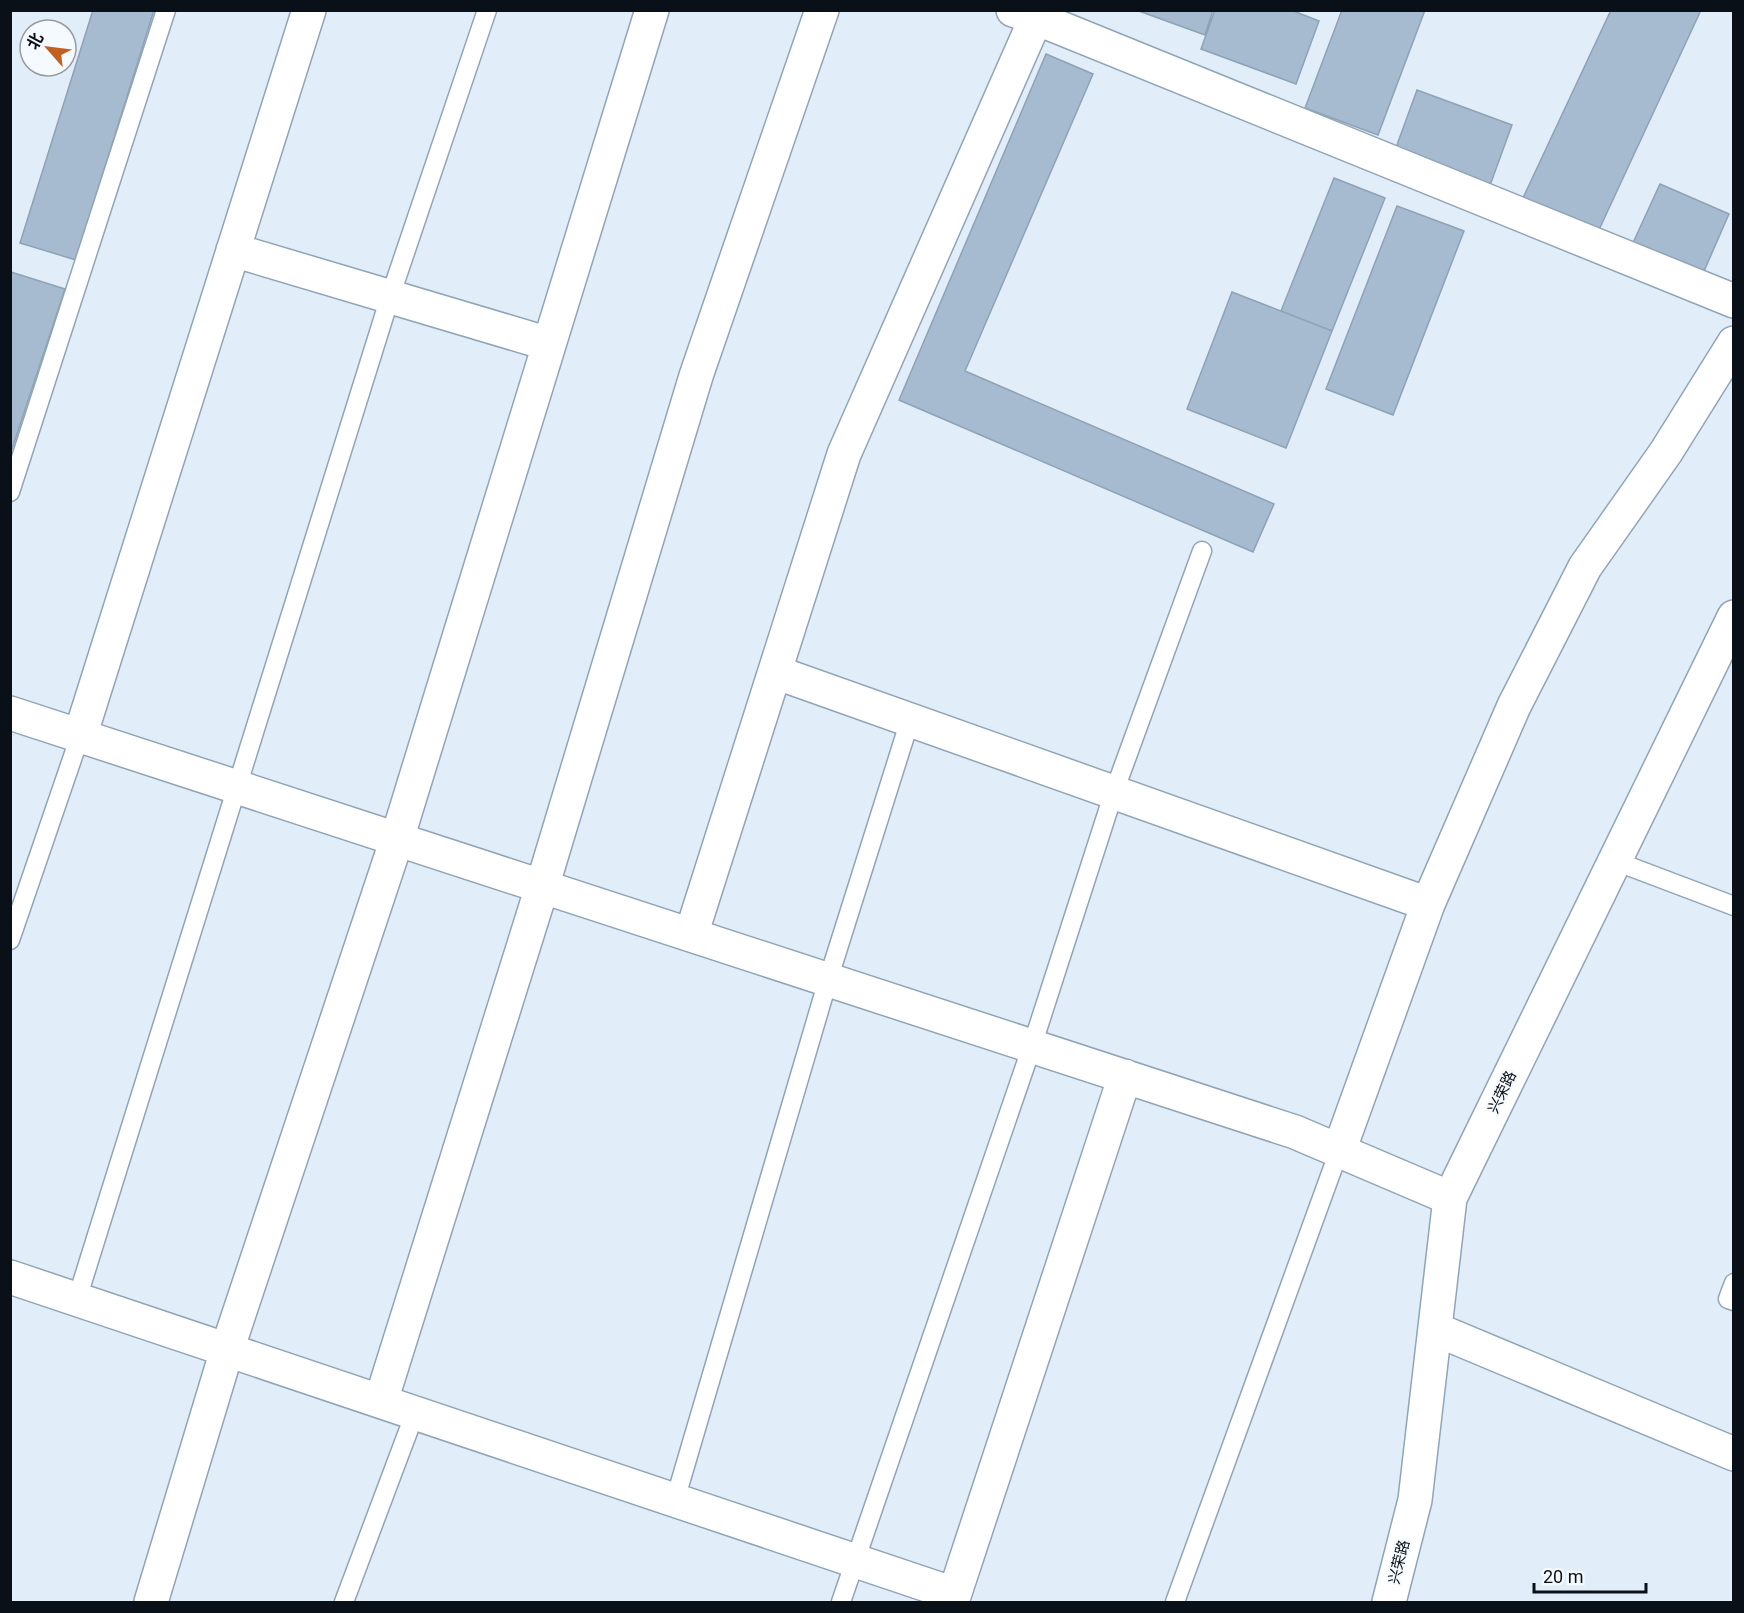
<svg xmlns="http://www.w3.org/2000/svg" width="1744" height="1613" font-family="Roboto,'Noto Sans SC',sans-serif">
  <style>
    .building { fill: #a6bbcf; stroke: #8ea2b6; stroke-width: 1.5 }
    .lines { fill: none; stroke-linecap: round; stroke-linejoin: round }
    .service-casing { stroke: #90a4b8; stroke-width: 21 }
    .minor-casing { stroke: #90a4b8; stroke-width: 36 }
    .service { stroke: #fff; stroke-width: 18 }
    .minor { stroke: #fff; stroke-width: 33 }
    .labels { text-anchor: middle; stroke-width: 4.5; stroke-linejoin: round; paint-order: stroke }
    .street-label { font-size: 15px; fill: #091017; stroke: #f5fafe }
  </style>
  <rect width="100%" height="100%" fill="#e1eefa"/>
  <path class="building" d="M93 10H154L76 260 20 243Z
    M1136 10H1213L1205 35Z
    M1215 10H1291L1319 21 1296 84 1201 49Z
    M1342 10H1425L1378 135 1305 108Z
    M1611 10H1701L1597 234 1522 200Z
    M1046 54 1093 74 965 371 1274 504 1253 552 899 400Z
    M1417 90 1512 125 1489 188 1394 153Z
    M1334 178 1385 198 1332 331 1281 311Z
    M1660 184 1729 214 1701 278 1631 247Z
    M1397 206 1464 231 1393 415 1326 389Z
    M11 272 65 289 10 455V272Z
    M1232 292 1332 331 1286 448 1187 409Z"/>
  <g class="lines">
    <g class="service-casing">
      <path id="service" d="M10 492 166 10
        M1615 861 1734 906
        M10 940 80 736
        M1734 1283 1728 1299 1734 1301
        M77 1299 390 297 487 10
        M675 1500 828 980 910 720
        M344 1602 415 1413
        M841 1602 1032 1046 1114 792 1202 551
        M1175 1602 1339 1151"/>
    </g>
    <g class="minor-casing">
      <path id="minor" d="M1013 10 1036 18 1734 301
        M233 250 549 344
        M775 672 1428 904
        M10 713 1295 1132 1450 1198
        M80 736 309 10
        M691 935 844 454 1036 18
        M1339 1151 1428 904 1514 706 1585 567 1666 452 1734 343
        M10 1277 954 1594
        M1435 1329 1734 1454
        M381 1401 542 887 696 376 822 10
        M151 1602 227 1350 397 839 652 10
        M952 1602 1125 1076
        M1389 1602 1415 1500 1450 1198 1734 617"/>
    </g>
    <use href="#service" class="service"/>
    <use href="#minor" class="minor"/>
  </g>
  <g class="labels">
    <g class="street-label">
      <text transform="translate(1502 1092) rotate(-64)" y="5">兴荣路</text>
      <text transform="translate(1399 1562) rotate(-76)" y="5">兴荣路</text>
    </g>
  </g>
  <rect width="1744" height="1613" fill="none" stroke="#091017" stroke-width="24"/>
  <g transform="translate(48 48) rotate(298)"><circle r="28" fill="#f5fafe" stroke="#979ca2" stroke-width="1.5"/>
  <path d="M0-4.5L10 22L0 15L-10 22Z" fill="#c16021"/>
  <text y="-9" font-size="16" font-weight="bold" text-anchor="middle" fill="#091017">北</text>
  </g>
  <path d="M1534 1583v9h112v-9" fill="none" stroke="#091017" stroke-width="3"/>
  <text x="1543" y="1583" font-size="18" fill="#091017" stroke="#f5fafe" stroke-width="4.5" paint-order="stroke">20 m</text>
</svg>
